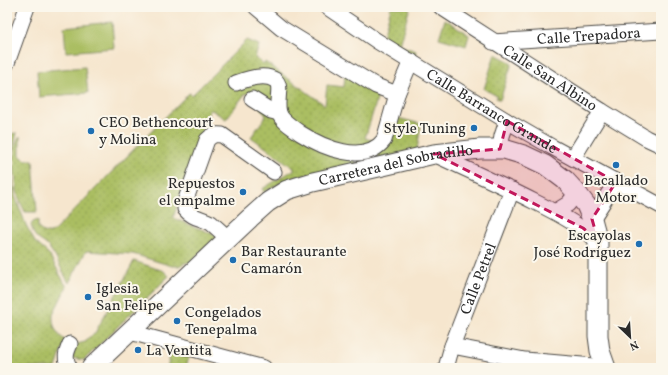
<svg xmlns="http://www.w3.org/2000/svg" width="668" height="375" font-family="Vollkorn,serif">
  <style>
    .grass { fill: url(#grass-dots); stroke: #6a7446 }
    .pitch { fill: #aabe62; stroke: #6a7446 }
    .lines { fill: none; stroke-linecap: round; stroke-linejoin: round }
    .minor-casing { stroke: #494743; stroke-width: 17 }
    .major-casing { stroke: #494743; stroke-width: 21 }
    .minor { stroke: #fff; stroke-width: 15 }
    .major { stroke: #fff; stroke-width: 19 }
    .marked { fill: #c2185b; fill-opacity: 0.2; stroke: #c2185b; stroke-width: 3; stroke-dasharray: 8 5; stroke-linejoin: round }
    .poi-dot { fill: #1f6fb2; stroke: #fbf7ec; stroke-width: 1.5 }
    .labels { text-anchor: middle; stroke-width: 4; stroke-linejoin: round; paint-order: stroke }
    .street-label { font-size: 15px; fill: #2b2b2b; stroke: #fbf7ec }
    .poi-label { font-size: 15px; fill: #2b2b2b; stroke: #fbf7ec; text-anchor: start }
  </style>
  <defs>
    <pattern id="grass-dots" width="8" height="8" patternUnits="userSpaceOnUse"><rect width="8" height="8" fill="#aabe62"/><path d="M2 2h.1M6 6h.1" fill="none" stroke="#92a355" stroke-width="1.8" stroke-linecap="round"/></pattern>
  </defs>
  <rect width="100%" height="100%" fill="#fbf7ec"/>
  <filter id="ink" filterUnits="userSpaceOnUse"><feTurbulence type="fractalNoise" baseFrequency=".025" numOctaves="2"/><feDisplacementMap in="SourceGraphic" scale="8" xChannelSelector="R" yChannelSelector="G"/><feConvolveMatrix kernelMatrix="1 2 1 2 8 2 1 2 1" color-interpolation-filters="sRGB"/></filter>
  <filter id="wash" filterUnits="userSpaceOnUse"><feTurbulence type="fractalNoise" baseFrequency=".012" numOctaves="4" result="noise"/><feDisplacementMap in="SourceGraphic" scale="16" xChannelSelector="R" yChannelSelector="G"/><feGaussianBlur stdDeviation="0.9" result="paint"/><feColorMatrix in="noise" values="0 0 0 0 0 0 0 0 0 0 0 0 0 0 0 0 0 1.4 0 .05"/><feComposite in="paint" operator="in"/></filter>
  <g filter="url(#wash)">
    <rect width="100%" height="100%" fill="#f6e6ce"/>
    <path class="grass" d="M391 7H410L399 45 416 51 415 55 383 37Z
      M445 19 469 35 466 46 439 38Z
      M247 40 259 45 255 58 264 64 265 62 325 105 327 85 344 87 345 73 379 93 365 138 377 142 398 118 421 124 417 150 292 178 275 186 264 192 262 189 295 169 251 137 266 116 251 93 245 94 226 119 210 109 173 218 218 236 190 262 185 263 179 266H172L133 254 86 251 69 283C62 272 58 259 50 249 42 238 35 243 31 225L33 222 38 220V228C42 232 48 235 53 232L188 94 190 93 192 95Z
      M495 54 512 63 500 100 496 98 497 96 484 89Z
      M17 133 10 161 15 196 26 225 35 242 49 254 65 284 67 286 53 314C52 325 56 334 65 340L56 368H7V134Z
      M20 136V155C24 160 26 160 33 160L37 212H25C23 207 19 201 18 195 15 182 11 145 20 136Z
      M134 261 164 271 169 276 84 360 72 358 77 344 85 342 95 333Z
      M171 352 189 357 186 368H167Z"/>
    <path class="pitch" d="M112 22 114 48 66 52 64 27Z
      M85 67 88 93 39 97 37 71Z"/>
  </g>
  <g filter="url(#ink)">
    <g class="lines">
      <g class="minor-casing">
        <g id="minor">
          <path d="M256 7 281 28 376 86 397 94"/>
          <path id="s1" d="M327 7 377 41 507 121 552 147 661 206"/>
          <path id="s2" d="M441 7 602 111 646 138 661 145"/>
          <path id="s3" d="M493 42 661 31"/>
          <path d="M7 63 27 7"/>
          <path d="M236 83C246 79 265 73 275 80 284 86 273 106 281 117 286 124 294 128 300 133 322 147 364 166 384 140L397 94 411 61"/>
          <path d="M252 99 271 111 279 113"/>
          <path d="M500 149 502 136 507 121"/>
          <path d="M434 154C468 170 502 185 535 202 557 213 578 224 598 241"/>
          <path d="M573 158 602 111"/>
          <path d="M555 212 568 204 577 193"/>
          <path d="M592 219 616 182"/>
          <path d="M228 239C223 233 217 228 211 223 202 218 192 218 185 209L186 199 207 140C212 135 215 134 222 135L274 172"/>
          <path d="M130 332 264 368"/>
          <path d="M70 344C66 353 64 359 70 368"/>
          <path d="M452 346 525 360 605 367"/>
          <path id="s4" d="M446 368 452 346 512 190"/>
        </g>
      </g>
      <g class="major-casing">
        <g id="major">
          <path id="s5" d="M91 368 250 218 268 202 287 190 313 182 383 166 434 154 480 149H504L524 155 545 165 565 180 577 193 586 205 592 219 598 241V336L600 351 606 368"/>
        </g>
      </g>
      <use href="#minor" class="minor"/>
      <use href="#major" class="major"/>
    </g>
  </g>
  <path class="marked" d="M507 121 616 182 592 219 598 241 583 228 434 154 500 149Z"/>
  <g class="poi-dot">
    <circle cx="474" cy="128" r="4"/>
    <circle cx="91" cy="131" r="4"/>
    <circle cx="616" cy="165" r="4"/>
    <circle cx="243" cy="192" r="4"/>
    <circle cx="639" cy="244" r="4"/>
    <circle cx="233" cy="260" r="4"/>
    <circle cx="88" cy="297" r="4"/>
    <circle cx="177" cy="321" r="4"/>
    <circle cx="138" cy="350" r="4"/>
  </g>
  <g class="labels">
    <g class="street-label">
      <text dy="5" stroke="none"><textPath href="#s3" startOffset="96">Calle Trepadora</textPath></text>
      <text dy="5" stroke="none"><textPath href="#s2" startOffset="130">Calle San Albino</textPath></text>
      <text dy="5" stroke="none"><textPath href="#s1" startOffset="195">Calle Barranco Grande</textPath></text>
      <text dy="5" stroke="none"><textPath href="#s5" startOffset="377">Carretera del Sobradillo</textPath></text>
      <text dy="5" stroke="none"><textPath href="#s4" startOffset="95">Calle Petrel</textPath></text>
    </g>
    <g class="poi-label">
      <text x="99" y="127">CEO Bethencourt<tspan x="99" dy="17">y Molina</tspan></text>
      <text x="466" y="133" text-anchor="end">Style Tuning</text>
      <text x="616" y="185" text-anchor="middle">Bacallado<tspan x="616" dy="17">Motor</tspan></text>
      <text x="235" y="188" text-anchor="end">Repuestos<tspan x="235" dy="17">el empalme</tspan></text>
      <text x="631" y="240" text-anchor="end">Escayolas<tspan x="631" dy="17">José Rodríguez</tspan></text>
      <text x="241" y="256">Bar Restaurante<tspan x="241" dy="17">Camarón</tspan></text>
      <text x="96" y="293">Iglesia<tspan x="96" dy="17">San Felipe</tspan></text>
      <text x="185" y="317">Congelados<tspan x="185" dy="17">Tenepalma</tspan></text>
      <text x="146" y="355">La Ventita</text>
    </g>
  </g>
  <rect width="668" height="375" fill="none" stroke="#fbf7ec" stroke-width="24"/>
  <g transform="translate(630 337) rotate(155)" stroke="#fbf7ec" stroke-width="3" paint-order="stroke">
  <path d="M0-3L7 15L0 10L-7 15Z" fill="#2b2b2b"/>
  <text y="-6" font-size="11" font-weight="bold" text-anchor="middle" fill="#2b2b2b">N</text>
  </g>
</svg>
